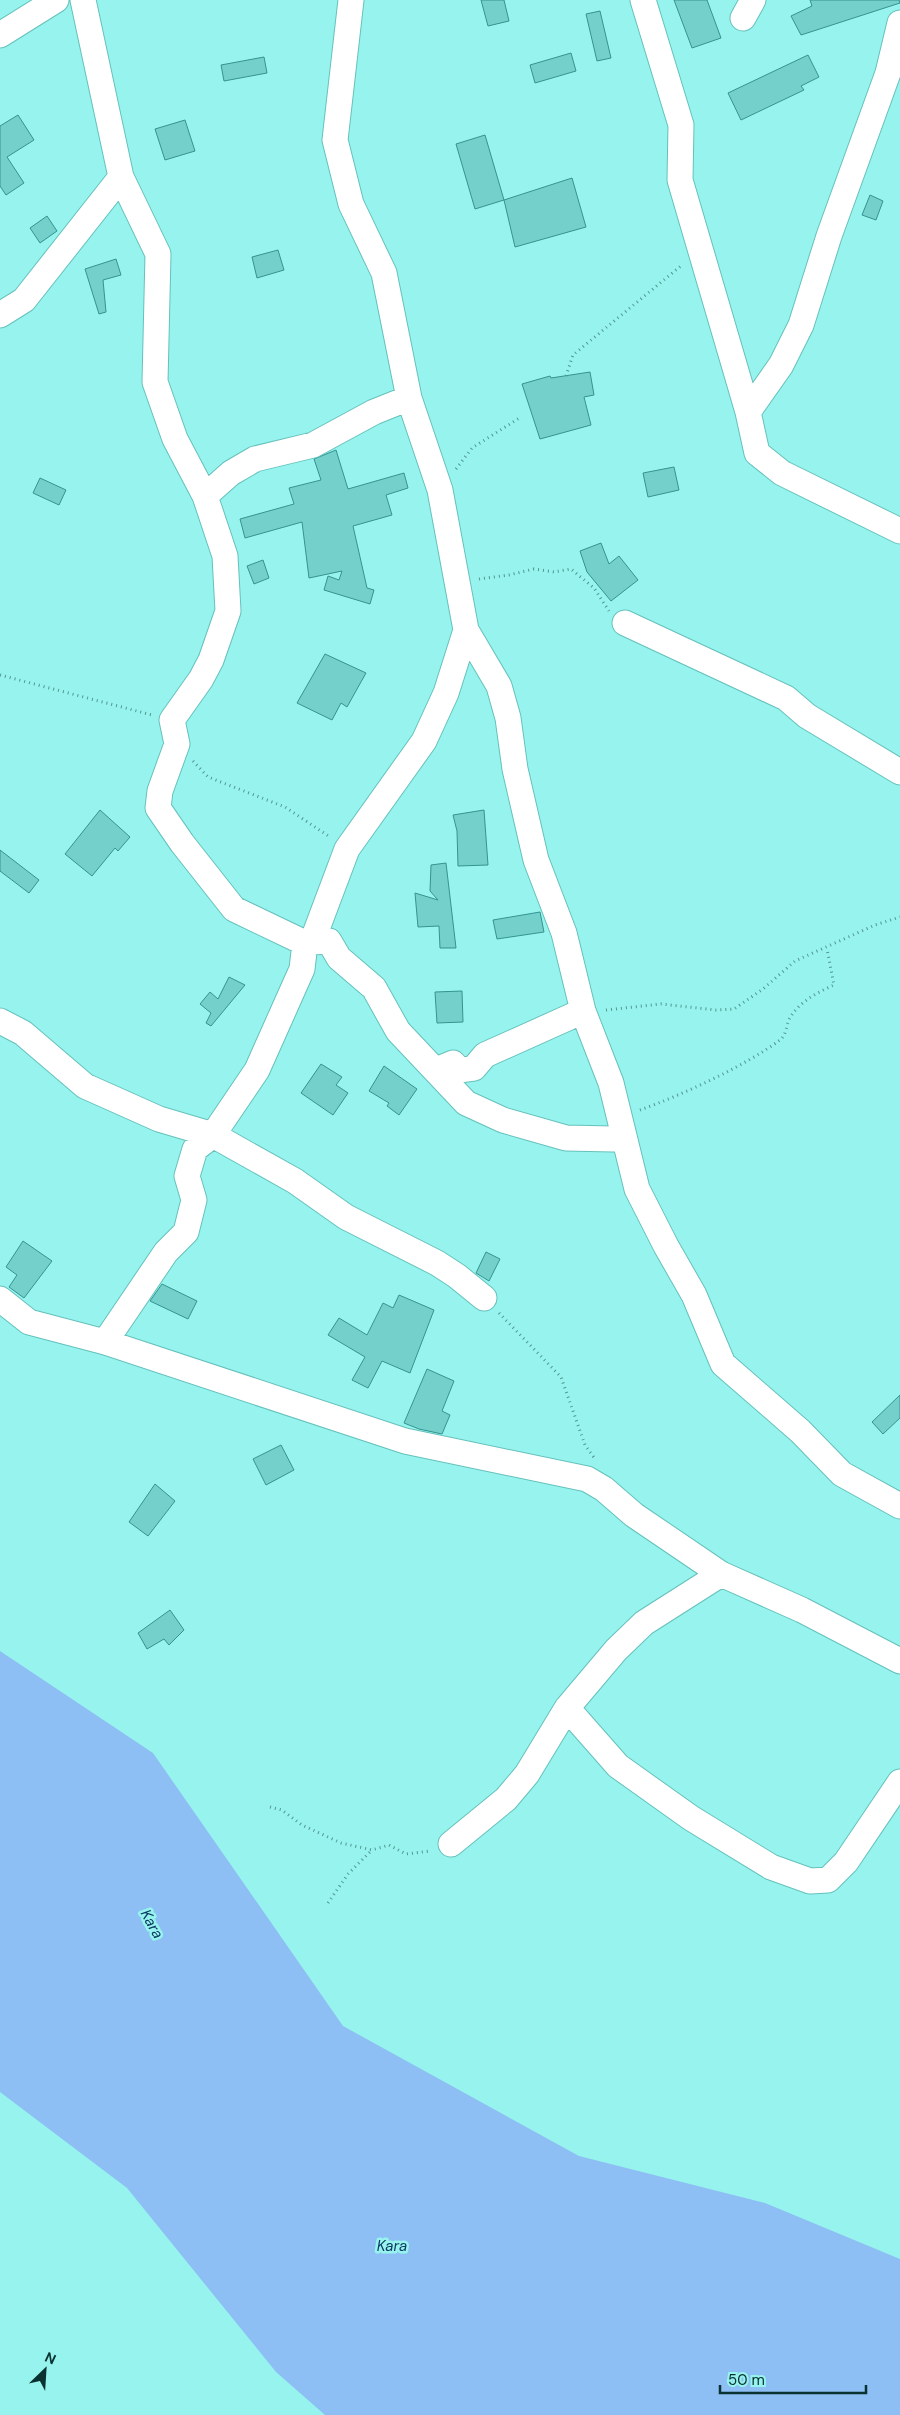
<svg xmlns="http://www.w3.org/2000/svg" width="900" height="2415" font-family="'DM Sans',sans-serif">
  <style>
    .water { fill: #8dbff4 }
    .building { fill: #74d0cb; stroke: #349490 }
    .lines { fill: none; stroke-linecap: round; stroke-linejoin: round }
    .minor-casing { stroke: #65c1bc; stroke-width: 27 }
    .path { stroke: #539793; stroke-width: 3; stroke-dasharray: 1 4; stroke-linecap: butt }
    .minor { stroke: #fff; stroke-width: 25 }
    .labels { text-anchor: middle; stroke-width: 5; stroke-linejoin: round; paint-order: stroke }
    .water-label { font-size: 15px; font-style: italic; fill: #0d3a64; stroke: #97f3ed }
  </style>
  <rect width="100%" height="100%" fill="#97f3ed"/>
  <path class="water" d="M0 1651 153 1753 343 2026 579 2156 765 2203 900 2259V2415H325L276 2372 127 2188 0 2092Z"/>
  <path class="building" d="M481 0H504L509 21 488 26Z
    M674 0H707L721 38 692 48Z
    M810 0H899L900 3 801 35 791 16 812 6Z
    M600 11 611 58 597 61 586 14Z
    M571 53 576 71 535 83 530 65Z
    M808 55 819 77 801 86 804 90 741 120 728 93Z
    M264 57 267 73 224 81 221 65Z
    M18 115 34 140 7 157 24 183 6 195 0 186V126Z
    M185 120 195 151 165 160 155 129Z
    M485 135 504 200 475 209 456 144Z
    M572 178 586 227 515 247 504 200Z
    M870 195 883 201 876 220 862 215Z
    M47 216 57 231 40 243 30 228Z
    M278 250 284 270 257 278 252 257Z
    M116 259 121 275 103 280 106 312 99 314 85 269Z
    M590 372 594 395 584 397 591 425 540 439 522 384 550 376 551 378Z
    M336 450 348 489 404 473 408 488 386 495 392 515 353 526 367 588 374 590 370 604 324 590 328 576 339 580 342 571 309 578 302 522 245 538 240 519 294 504 289 488 321 480 314 459Z
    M674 467 679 490 648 497 643 473Z
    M40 478 66 490 59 505 33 493Z
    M601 543 609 564 619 556 638 580 611 601 587 572 580 551Z
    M263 560 269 578 254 584 247 566Z
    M325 654 366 673 347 707 341 703 332 720 297 703Z
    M100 810 130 837 118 851 115 848 92 876 65 854Z
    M484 810 488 865 458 866 457 831 453 815Z
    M0 850 39 880 29 893 0 871Z
    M446 863 456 948H440L439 926 418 927 415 893 438 900 430 891 431 865Z
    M540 912 544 932 497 939 493 920Z
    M229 977 245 985 211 1026 206 1023 211 1013 200 1004 210 992 218 999Z
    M462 991 463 1022 437 1023 435 992Z
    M321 1064 342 1077 336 1085 348 1093 333 1115 301 1093Z
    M384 1066 417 1089 399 1115 387 1106 389 1103 369 1091Z
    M23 1241 52 1261 24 1298 9 1287 17 1275 6 1267Z
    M486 1252 500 1259 489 1281 476 1273Z
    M162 1284 197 1301 188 1319 150 1301Z
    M399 1295 434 1310 410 1373 382 1361 368 1388 352 1380 365 1357 328 1335 339 1318 367 1335 383 1303 393 1308Z
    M427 1369 454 1381 442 1411 450 1415 442 1434 419 1429 404 1423Z
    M900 1395V1418L883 1434 872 1422Z
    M281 1445 294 1470 266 1485 253 1459Z
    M155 1484 175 1501 148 1536 129 1522Z
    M170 1610 184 1630 169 1645 164 1639 147 1649 138 1633Z"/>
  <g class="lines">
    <g class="minor-casing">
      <path id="minor" d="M83 0 121 177 158 254 155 382 175 439 205 496 225 556 228 611 211 660 201 679 172 720 177 744 160 791 158 808 182 843 234 909 305 943
        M643 0 681 125 680 180 748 412 757 453 782 473 900 531
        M743 18 753 0
        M0 35 56 0
        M0 315 24 300 121 177
        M748 412 781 365 801 325 829 236 888 73 900 23
        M205 496 231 473 255 459 313 445 374 412 409 398
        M625 623 786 698 807 716 900 772
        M466 630 499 686 508 718 515 769 536 860 564 933 583 1011 611 1083 637 1189 666 1246 694 1295 723 1364 800 1431 842 1474 900 1506
        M312 942 329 941 339 958 374 988 398 1031 466 1103 503 1120 566 1138 613 1139 623 1134
        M0 1021 23 1033 85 1086 159 1119 213 1135 295 1181 346 1217 437 1263 457 1276 484 1298
        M436 1070 453 1063 459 1070 474 1068 485 1055 583 1011
        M0 1299 29 1322 105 1342 405 1441 587 1479 604 1489 634 1515 721 1574 802 1610 900 1661
        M105 1342 166 1252 186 1232 194 1200 187 1176 195 1149 213 1135 257 1070 302 969 305 943 312 942 347 849 424 741 446 693 466 630 440 490 409 398 384 273 351 204 335 140 351 0
        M567 1708 618 1766 691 1818 771 1867 810 1881 828 1880 846 1862 900 1782
        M451 1844 506 1799 527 1774 567 1708 616 1650 644 1623 721 1574"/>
    </g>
    <path class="path" d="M566 376 573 355 682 265
      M456 469 472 448 521 417
      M479 579 509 575 534 569 554 572 571 569 594 588 609 611
      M0 675 152 715
      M193 761 208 777 285 807 330 837
      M606 1010 661 1004 716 1010 734 1009 763 989 795 961 875 925 900 917
      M640 1110C682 1095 745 1066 780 1040 787 1035 786 1023 791 1016 801 1001 818 992 834 985L827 949
      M499 1313 561 1377 585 1445 595 1459
      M270 1807 282 1810 302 1825 341 1843 372 1850 389 1845 406 1854 430 1851
      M328 1903 348 1874 372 1850"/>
    <use href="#minor" class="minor"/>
  </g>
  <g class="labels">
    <g class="water-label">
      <text transform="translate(152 1924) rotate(61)" y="5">Kara</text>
      <text x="392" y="2251">Kara</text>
    </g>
  </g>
  <g transform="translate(45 2370) rotate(25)" stroke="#97f3ed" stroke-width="4" paint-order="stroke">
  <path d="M0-4L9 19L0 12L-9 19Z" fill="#093230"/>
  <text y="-8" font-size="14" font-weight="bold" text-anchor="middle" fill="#093230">N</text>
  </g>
  <path d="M720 2385v8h146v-8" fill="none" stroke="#093230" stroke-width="2.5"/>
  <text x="728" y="2385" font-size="15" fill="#093230" stroke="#97f3ed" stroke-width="4" paint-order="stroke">50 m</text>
</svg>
